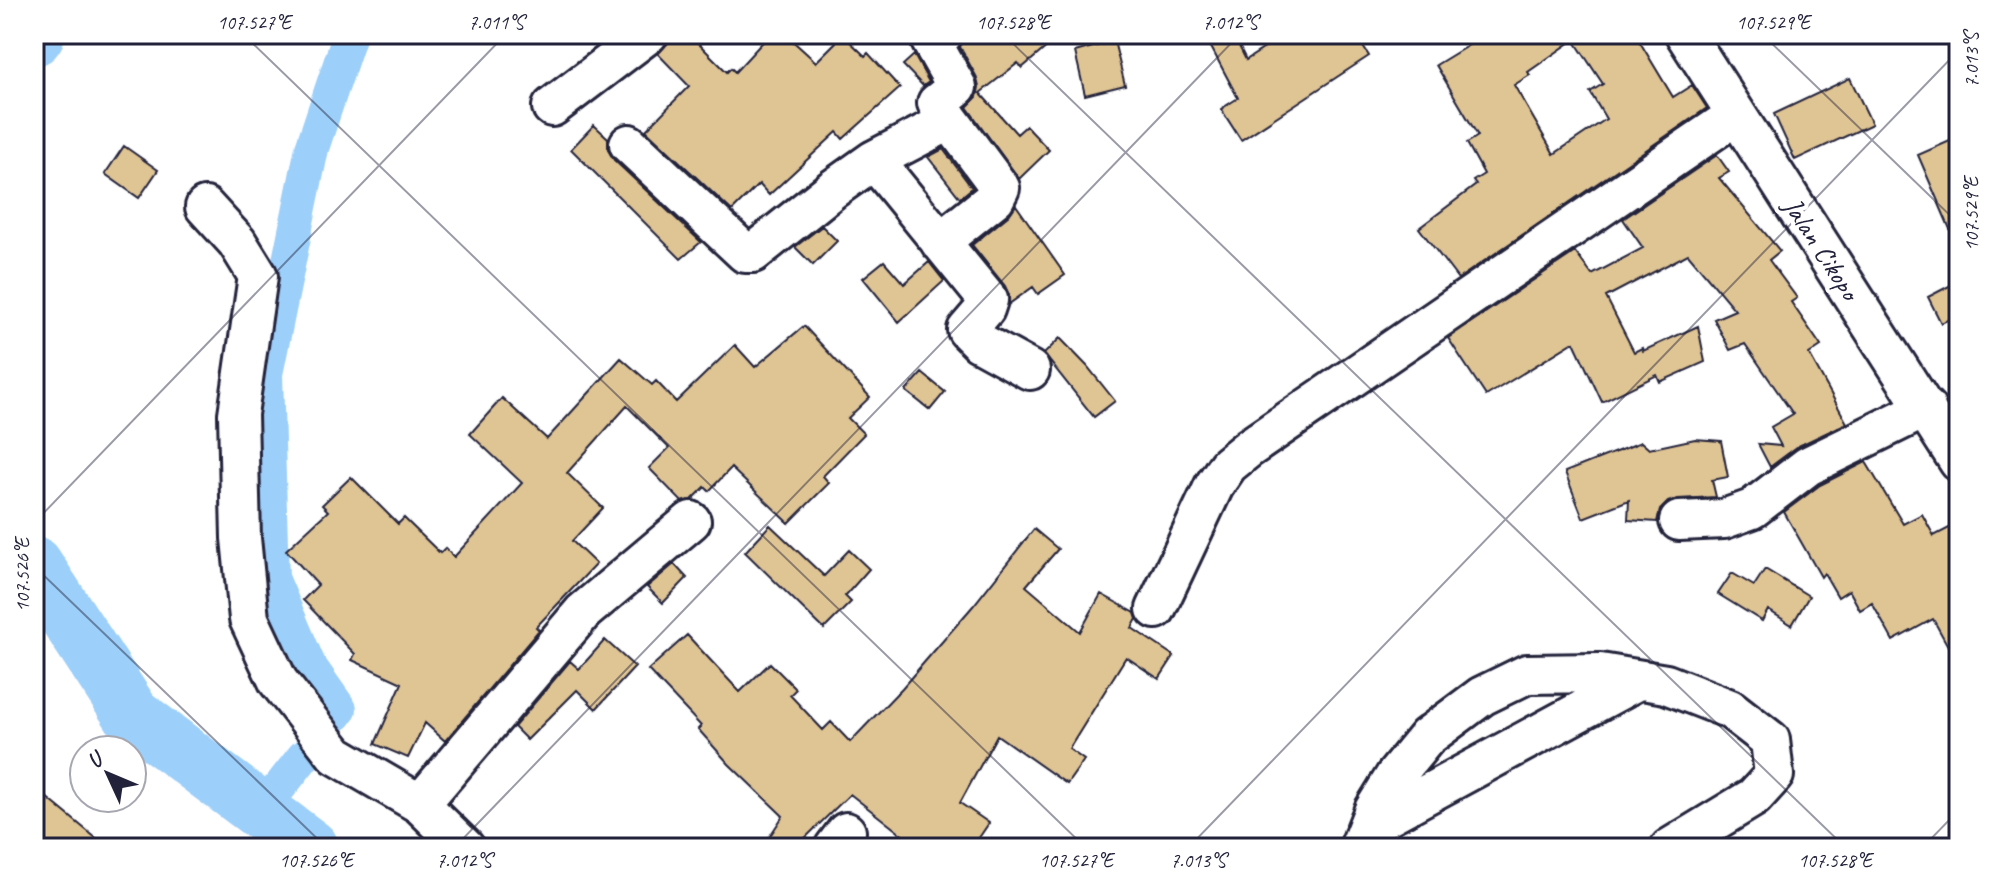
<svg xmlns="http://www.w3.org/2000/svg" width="1993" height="882" font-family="Caveat,sans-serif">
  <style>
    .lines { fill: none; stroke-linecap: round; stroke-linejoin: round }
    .canal { stroke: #9ccff9; stroke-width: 34 }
    .river { stroke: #9ccff9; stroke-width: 58 }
    .building { fill: #dfc494; stroke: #22223b; stroke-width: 2; fill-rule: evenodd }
    .minor-casing { stroke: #22223b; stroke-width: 44 }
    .minor { stroke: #fff; stroke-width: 38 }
    .ticks { fill: none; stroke: #22223b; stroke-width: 2; stroke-opacity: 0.45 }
    .labels { text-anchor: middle; stroke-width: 8; stroke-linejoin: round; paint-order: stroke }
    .street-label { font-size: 28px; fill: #22223b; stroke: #fff }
    .neatline { fill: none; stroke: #22223b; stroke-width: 3 }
    .ticks-label { font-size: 20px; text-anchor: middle; fill: #22223b }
  </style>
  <rect width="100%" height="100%" fill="#fff"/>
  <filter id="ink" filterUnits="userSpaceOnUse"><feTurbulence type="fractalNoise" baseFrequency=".0125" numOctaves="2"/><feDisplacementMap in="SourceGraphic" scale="16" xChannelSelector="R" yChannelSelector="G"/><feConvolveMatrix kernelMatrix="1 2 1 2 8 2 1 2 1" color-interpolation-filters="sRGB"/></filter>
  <g filter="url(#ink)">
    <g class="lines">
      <path class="canal" d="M337 714 340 709 309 665 272 578 266 374 312 148 350 34
        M261 811 304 756"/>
      <path class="river" d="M34 37 36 34
        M34 565 132 715 310 848"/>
    </g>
    <path class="building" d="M670 34H689L727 72 731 68 735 72 770 34H785L816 62 843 35 865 56 868 53 900 88 843 139 837 132 769 195 759 184 732 211 646 130 689 86 658 54 668 43Z
      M965 34H1062L1022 68 1018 63 980 93 1017 134 1026 126 1049 150 1019 179 967 107 977 97 979 87 976 76 960 47Z
      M1204 34H1233L1246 60 1286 34H1355L1369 56 1241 140 1221 109 1238 98Z
      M1487 34H1635L1673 97 1692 85 1707 108 1458 279 1419 228 1476 185 1473 181 1484 174 1467 143 1478 136 1436 65ZM1574 40 1603 84 1590 92 1606 119 1554 154 1514 85 1530 75 1528 72Z
      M1114 41 1125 85 1085 95 1075 52Z
      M914 55 929 82 923 86 903 65Z
      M1850 78 1872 124 1795 160 1774 114Z
      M594 125 608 138V150L614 160 701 242 681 259 571 149Z
      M1959 137V250L1918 155Z
      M124 146 158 170 139 198 105 174Z
      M943 149 972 188 960 198 928 157Z
      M1717 155 1729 172 1719 178 1780 251 1769 260 1797 298 1791 302 1821 346 1809 354 1847 423 1798 446 1770 467 1758 444 1781 446 1771 427 1793 414 1745 344 1730 350 1714 319 1735 310 1688 254 1606 297 1634 352 1642 348 1643 351 1698 326 1705 362 1660 382 1657 375 1602 402 1574 342 1486 396 1448 338 1575 252 1592 275 1643 248 1623 219Z
      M1016 205 1065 275 1038 294 1033 287 1009 304V295L1005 286 972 245 1009 215Z
      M822 226 837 241 813 265 795 247Z
      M884 261 904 284 929 262 944 281 899 322 863 278Z
      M1959 281V315L1941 323 1928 297Z
      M804 326 870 397 848 418 864 434 823 476 829 483 789 523 731 468 709 491 705 487 692 500 682 502 649 468 669 448 627 406 567 473 603 508 572 541 596 564 536 627 539 630 445 741 425 723 408 758 375 744 402 683 352 660 355 654 303 600 318 585 286 550 328 511 322 505 351 477 398 524 404 518 440 553 445 548 454 557 522 483 470 434 502 398 547 439 621 358 652 385 656 381 676 402 735 345 755 367Z
      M1060 338 1087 366 1115 401 1094 417 1044 354Z
      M922 373 945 392 930 410 906 391Z
      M1695 439 1721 441 1728 477 1712 480 1716 497 1678 499 1668 502 1660 510 1657 522 1628 520 1629 500 1583 518 1565 472 1641 442 1649 449Z
      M1866 462 1903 524 1922 514 1934 536 1959 523V666L1933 619 1893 641 1872 603 1860 610 1849 590 1838 597 1824 573 1821 577 1784 512 1820 485Z
      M770 525 824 576 849 550 869 569 845 596 851 602 824 629 745 552Z
      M1034 529 1058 549 1026 586 1080 632 1101 594 1135 613 1137 619 1132 628 1174 656 1159 679 1126 657 1069 749 1084 760 1067 784 997 735 960 803 989 823 972 848H919L850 794 795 848H762L783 816 729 764 698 729 701 726 648 670 687 635 740 692 770 663 796 689 790 695 823 730 831 722 850 742 902 688 973 606Z
      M674 564 687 578 663 603 647 587Z
      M1765 569 1809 596 1792 625 1768 610 1762 621 1718 594 1732 573 1754 586Z
      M605 640 635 667 596 709 577 690 527 740 514 727 570 661 579 669Z
      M34 787 108 848H51L34 834Z"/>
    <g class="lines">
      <g class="minor-casing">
        <path id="minor" d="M1685 34 1959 462
          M552 107 648 34
          M949 121 874 160 988 300 985 309 967 330 979 342 1030 370
          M629 144 745 253H753L833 189 874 160
          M205 207 237 242 258 276 238 414 241 538 249 619 278 681 336 755 420 804
          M940 242 995 198 1000 188 937 103 957 87 931 41 943 34
          M1679 521 1724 519 1752 509 1808 466 1926 408
          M1156 609 1214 486 1228 465 1249 448 1736 115
          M1368 826 1638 680
          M465 848 420 804 583 612 691 521
          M834 848 846 832
          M1359 848 1374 810 1395 776 1427 737 1482 696 1527 674 1600 673 1666 684 1730 709 1770 740 1774 775 1754 797 1670 848"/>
      </g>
      <use href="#minor" class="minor"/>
    </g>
  </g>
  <path class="ticks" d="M243 34 1086 848M1003 34 1846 848M1762 34 1959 224M34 523 506 34M34 566 327 848M454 848 1240 34M1188 848 1959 50M1922 848 1959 810"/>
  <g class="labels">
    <g class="street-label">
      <text transform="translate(1822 248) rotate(57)" y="10">Jalan Cikopo</text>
    </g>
  </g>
  <rect width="1993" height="882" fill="none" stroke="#fff" stroke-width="88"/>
  <g transform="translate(108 774) rotate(314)"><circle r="38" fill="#ffffff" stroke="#a7a7b1" stroke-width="2"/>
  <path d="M0-6L14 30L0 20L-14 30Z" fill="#22223b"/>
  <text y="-12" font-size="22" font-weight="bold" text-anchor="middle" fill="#22223b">U</text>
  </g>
  <rect x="44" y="44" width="1905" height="794" class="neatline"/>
  <g class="ticks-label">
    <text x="254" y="29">107.527°E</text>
    <text x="496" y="29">7.011°S</text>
    <text x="1013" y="29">107.528°E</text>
    <text x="1230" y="29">7.012°S</text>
    <text x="1773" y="29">107.529°E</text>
    <text transform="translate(1971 60) rotate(-90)" y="7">7.013°S</text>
    <text transform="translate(1971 214) rotate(-90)" y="7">107.529°E</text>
    <text transform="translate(22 575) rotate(-90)" y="7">107.526°E</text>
    <text x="316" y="867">107.526°E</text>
    <text x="464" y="867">7.012°S</text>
    <text x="1076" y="867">107.527°E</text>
    <text x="1198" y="867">7.013°S</text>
    <text x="1835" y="867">107.528°E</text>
  </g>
</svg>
